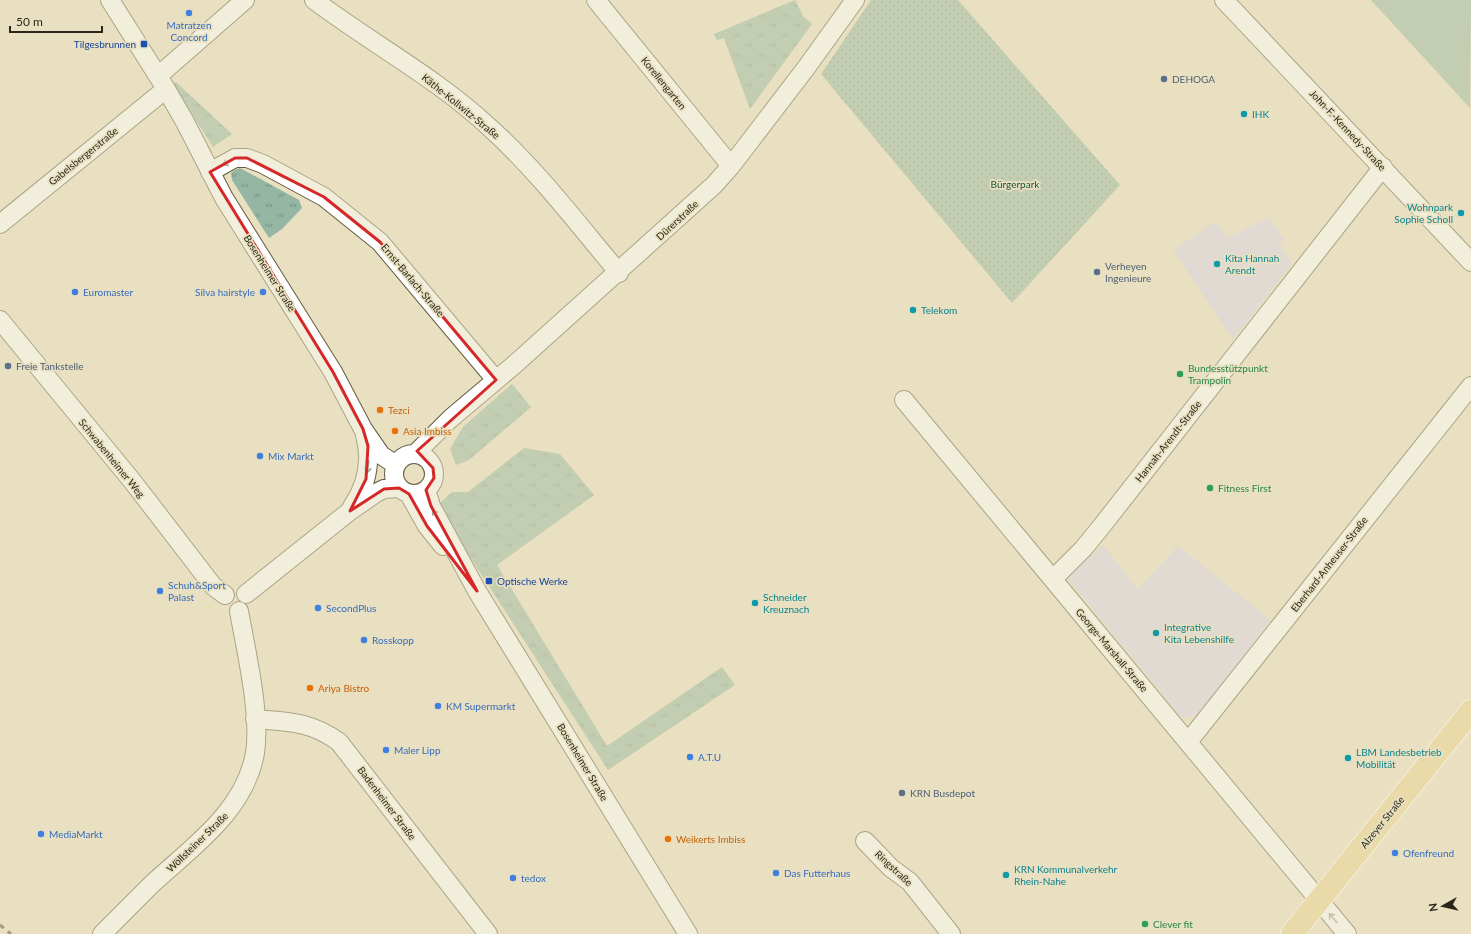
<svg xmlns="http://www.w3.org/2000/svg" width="1471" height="934" font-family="Lato,sans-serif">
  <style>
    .education { fill: #d8d2e8 }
    .grass { fill: url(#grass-tufts) }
    .park { fill: url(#park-dots) }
    .garden { fill: #94b6a2 }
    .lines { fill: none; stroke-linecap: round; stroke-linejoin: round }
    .minor-casing { stroke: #635c3f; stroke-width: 20 }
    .major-casing { stroke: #fff; stroke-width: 24 }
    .minor { stroke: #fff; stroke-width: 18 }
    .major { stroke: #eed28f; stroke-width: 22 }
    .rail { stroke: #4f4b3b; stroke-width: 3; stroke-dasharray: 5 5; stroke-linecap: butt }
    .oneway { stroke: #a09e98 }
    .marked { fill: none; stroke: #d62828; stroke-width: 3; stroke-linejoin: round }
    .shop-dot { fill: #3f7fe0; stroke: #e8e0c0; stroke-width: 1.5 }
    .transit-dot { fill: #1a4fb4; stroke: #e8e0c0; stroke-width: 1.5 }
    .service-dot { fill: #5c6f8a; stroke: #e8e0c0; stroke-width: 1.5 }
    .culture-dot { fill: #0f9aa8; stroke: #e8e0c0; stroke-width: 1.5 }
    .leisure-dot { fill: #2e9e5b; stroke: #e8e0c0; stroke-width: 1.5 }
    .food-dot { fill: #e8710a; stroke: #e8e0c0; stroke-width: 1.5 }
    .labels { text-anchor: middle; stroke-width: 3.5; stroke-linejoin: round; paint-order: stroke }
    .shop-label { font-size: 10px; fill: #366cbe; stroke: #e8e0c0; text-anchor: start }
    .transit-label { font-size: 10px; fill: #164399; stroke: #e8e0c0; text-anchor: end }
    .service-label { font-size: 10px; fill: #4e5e75; stroke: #e8e0c0; text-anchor: start }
    .street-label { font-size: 10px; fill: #2b281b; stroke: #e8e0c0 }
    .culture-label { font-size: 10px; fill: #0d838f; stroke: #e8e0c0; text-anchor: start }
    .park-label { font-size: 10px; fill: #185336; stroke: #e8e0c0 }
    .leisure-label { font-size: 10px; fill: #27864d; stroke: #e8e0c0; text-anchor: start }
    .food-label { font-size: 10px; fill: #c56008; stroke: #e8e0c0; text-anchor: start }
  </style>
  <defs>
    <pattern id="grass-tufts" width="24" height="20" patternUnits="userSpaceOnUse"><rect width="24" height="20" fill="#94b6a2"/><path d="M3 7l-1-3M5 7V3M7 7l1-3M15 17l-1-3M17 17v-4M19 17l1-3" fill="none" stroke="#799483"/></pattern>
    <pattern id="park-dots" width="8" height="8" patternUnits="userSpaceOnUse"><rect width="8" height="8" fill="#94b6a2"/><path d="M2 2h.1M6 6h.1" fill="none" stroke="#799483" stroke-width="1.8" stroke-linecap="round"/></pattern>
  </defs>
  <rect width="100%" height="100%" fill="#e8e0c0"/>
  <path class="education" d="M1270 217 1284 240 1279 245 1292 264 1233 340 1173 250 1216 221 1227 238Z
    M1103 545 1138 589 1178 546 1271 620 1197 715 1182 718 1067 578Z"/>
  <path class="grass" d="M795 0 803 16 812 24 750 109 724 38 717 40 714 34Z
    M176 82 232 134 213 147 173 84Z
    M240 168 299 200 302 208 282 229 269 238 232 180 231 173 235 170Z
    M512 384 531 407 469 460 456 465 450 449 463 427Z
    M524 448 560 454 594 495 497 565 607 746 722 667 735 685 608 770 437 506 452 492H468Z"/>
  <path class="park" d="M871 0H958L1120 185 1012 303 821 74Z"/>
  <path class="garden" d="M1371 0H1471L1470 108Z"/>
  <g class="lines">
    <g class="minor-casing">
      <path id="minor" d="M110 0 166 89 185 122 224 198 333 372 363 429 381 455 396 465
        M314 0C371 43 435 77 488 126 537 170 577 223 619 273
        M596 0 731 166
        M1224 0 1471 262
        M158 76 245 0
        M210 172 235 158H247L263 164 324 197 380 242 496 380
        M0 224 166 89
        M0 320 133 482 213 586 225 595
        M904 400 1347 934
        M394 474a20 20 0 1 1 40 0a20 20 0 1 1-40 0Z
        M415 454 450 419 514 365 714 185 731 166 806 68 855 0
        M426 490 431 506 477 591 688 934
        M409 494 427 526 443 546
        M352 507C367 485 372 461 365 435
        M1053 579 1083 549 1101 527 1383 167
        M246 594 350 511 376 493 384 489 399 488
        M255 719C289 722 310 721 339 742L488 934
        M1188 742 1471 386
        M865 841 891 868 910 882 951 934
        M102 934C119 917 135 901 152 884 192 847 245 811 255 753 261 714 246 651 239 611"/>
    </g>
    <g class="major-casing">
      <path id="major" d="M1292 934 1471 711"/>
    </g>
    <use href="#minor" class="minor"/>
    <use href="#major" class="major"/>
    <path class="rail" d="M0 925 11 934"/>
  </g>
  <defs><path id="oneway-shaft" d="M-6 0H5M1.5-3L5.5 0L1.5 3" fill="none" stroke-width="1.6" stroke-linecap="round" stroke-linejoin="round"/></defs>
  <g class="oneway">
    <use href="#oneway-shaft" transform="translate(228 162) rotate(152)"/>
    <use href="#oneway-shaft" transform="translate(368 467) rotate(97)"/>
    <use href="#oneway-shaft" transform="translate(436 515) rotate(-119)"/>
    <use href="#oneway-shaft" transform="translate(1333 918) rotate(-131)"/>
  </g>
  <path d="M0 0H1471V934H0ZM235 158H247L324 197 380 242 496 380 417 451 433 468 434 478 426 490 431 506 477 591 427 526 409 494 399 488 384 489 350 511 366 479 368 446 363 429 333 372 210 172Z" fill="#e8e0c0" fill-opacity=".55" fill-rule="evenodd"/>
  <path class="marked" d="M235 158H247L324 197 380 242 496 380 417 451 433 468 434 478 426 490 431 506 477 591 427 526 409 494 399 488 384 489 350 511 366 479 368 446 363 429 333 372 210 172Z"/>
  <g class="shop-dot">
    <circle cx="189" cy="13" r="4"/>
    <circle cx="75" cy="292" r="4"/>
    <circle cx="263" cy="292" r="4"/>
    <circle cx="260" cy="456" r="4"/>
    <circle cx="160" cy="591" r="4"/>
    <circle cx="318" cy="608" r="4"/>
    <circle cx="364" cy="640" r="4"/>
    <circle cx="438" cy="706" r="4"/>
    <circle cx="386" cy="750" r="4"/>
    <circle cx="690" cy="757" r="4"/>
    <circle cx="41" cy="834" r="4"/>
    <circle cx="1395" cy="853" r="4"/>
    <circle cx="776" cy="873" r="4"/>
    <circle cx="513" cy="878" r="4"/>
  </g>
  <g class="transit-dot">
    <rect x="140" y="40" width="8" height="8" rx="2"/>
    <rect x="485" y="577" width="8" height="8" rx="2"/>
  </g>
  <g class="service-dot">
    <circle cx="1164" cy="79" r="4"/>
    <circle cx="1097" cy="272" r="4"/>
    <circle cx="8" cy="366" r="4"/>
    <circle cx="902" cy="793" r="4"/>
  </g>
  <g class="culture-dot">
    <circle cx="1244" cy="114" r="4"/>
    <circle cx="1461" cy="213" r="4"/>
    <circle cx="1217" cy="264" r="4"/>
    <circle cx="913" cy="310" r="4"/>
    <circle cx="755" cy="603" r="4"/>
    <circle cx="1156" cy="633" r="4"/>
    <circle cx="1348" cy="758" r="4"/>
    <circle cx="1006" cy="875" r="4"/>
  </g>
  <g class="leisure-dot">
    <circle cx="1180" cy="374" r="4"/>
    <circle cx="1210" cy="488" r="4"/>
    <circle cx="1145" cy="924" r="4"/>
  </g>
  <g class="food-dot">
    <circle cx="380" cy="410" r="4"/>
    <circle cx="395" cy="431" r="4"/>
    <circle cx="310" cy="688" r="4"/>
    <circle cx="668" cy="839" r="4"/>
  </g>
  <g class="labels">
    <g class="shop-label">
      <text x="189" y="29" text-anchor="middle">Matratzen<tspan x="189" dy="12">Concord</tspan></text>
      <text x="83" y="296">Euromaster</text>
      <text x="255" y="296" text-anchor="end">Silva hairstyle</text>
      <text x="268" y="460">Mix Markt</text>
      <text x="168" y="589">Schuh&amp;Sport<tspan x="168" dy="12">Palast</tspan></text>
      <text x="326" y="612">SecondPlus</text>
      <text x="372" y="644">Rosskopp</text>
      <text x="446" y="710">KM Supermarkt</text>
      <text x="394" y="754">Maler Lipp</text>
      <text x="698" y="761">A.T.U</text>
      <text x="49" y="838">MediaMarkt</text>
      <text x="1403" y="857">Ofenfreund</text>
      <text x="784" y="877">Das Futterhaus</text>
      <text x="521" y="882">tedox</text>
    </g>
    <g class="transit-label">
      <text x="136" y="48">Tilgesbrunnen</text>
      <text x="497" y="585" text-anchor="start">Optische Werke</text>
    </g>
    <g class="service-label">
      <text x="1172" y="83">DEHOGA</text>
      <text x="1105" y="270">Verheyen<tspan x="1105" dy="12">Ingenieure</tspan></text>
      <text x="16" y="370">Freie Tankstelle</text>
      <text x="910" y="797">KRN Busdepot</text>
    </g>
    <g class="street-label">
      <text transform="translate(664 83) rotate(51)" y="4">Korellengarten</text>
      <text transform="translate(461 106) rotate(39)" y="4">Käthe-Kollwitz-Straße</text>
      <text transform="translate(1348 130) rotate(47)" y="4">John-F.-Kennedy-Straße</text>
      <text transform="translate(83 156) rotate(-39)" y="4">Gabelsbergerstraße</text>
      <text transform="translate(677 220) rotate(-43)" y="4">Dürerstraße</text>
      <text transform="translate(270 273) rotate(58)" y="4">Bosenheimer Straße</text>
      <text transform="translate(413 280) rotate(50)" y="4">Ernst-Barlach-Straße</text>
      <text transform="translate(1168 441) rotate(-52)" y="4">Hannah-Arendt-Straße</text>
      <text transform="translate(112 458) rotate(51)" y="4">Schwabenheimer Weg</text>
      <text transform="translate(1329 564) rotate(-52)" y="4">Eberhard-Anheuser-Straße</text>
      <text transform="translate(1112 650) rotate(50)" y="4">George-Marshall-Straße</text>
      <text transform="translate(583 762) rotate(59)" y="4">Bosenheimer Straße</text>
      <text transform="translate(387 803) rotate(53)" y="4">Badenheimer Straße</text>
      <text transform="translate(1382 822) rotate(-51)" y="4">Alzeyer Straße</text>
      <text transform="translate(197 842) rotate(-44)" y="4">Wöllsteiner Straße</text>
      <text transform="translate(894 868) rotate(43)" y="4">Ringstraße</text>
    </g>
    <g class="culture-label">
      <text x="1252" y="118">IHK</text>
      <text x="1453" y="211" text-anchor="end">Wohnpark<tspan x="1453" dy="12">Sophie Scholl</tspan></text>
      <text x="1225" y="262">Kita Hannah<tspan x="1225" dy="12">Arendt</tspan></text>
      <text x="921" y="314">Telekom</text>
      <text x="763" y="601">Schneider<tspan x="763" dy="12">Kreuznach</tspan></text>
      <text x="1164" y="631">Integrative<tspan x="1164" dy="12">Kita Lebenshilfe</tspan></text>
      <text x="1356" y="756">LBM Landesbetrieb<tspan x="1356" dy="12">Mobilität</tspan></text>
      <text x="1014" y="873">KRN Kommunalverkehr<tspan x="1014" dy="12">Rhein-Nahe</tspan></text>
    </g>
    <g class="park-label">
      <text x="1015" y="188">Bürgerpark</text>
    </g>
    <g class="leisure-label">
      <text x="1188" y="372">Bundesstützpunkt<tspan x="1188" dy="12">Trampolin</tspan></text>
      <text x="1218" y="492">Fitness First</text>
      <text x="1153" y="928">Clever fit</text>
    </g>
    <g class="food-label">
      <text x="388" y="414">Tezci</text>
      <text x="403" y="435">Asia Imbiss</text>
      <text x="318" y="692">Ariya Bistro</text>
      <text x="676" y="843">Weikerts Imbiss</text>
    </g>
  </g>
  <g transform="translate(1443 906) rotate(262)" stroke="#e8e0c0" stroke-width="3" paint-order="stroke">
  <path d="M0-3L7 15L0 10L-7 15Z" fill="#2b281b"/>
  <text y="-6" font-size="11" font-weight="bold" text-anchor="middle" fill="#2b281b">N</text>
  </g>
  <path d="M10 26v6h92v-6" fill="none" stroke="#2b281b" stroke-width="2"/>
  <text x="16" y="26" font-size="12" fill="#2b281b" stroke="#e8e0c0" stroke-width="3" paint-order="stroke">50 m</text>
</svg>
